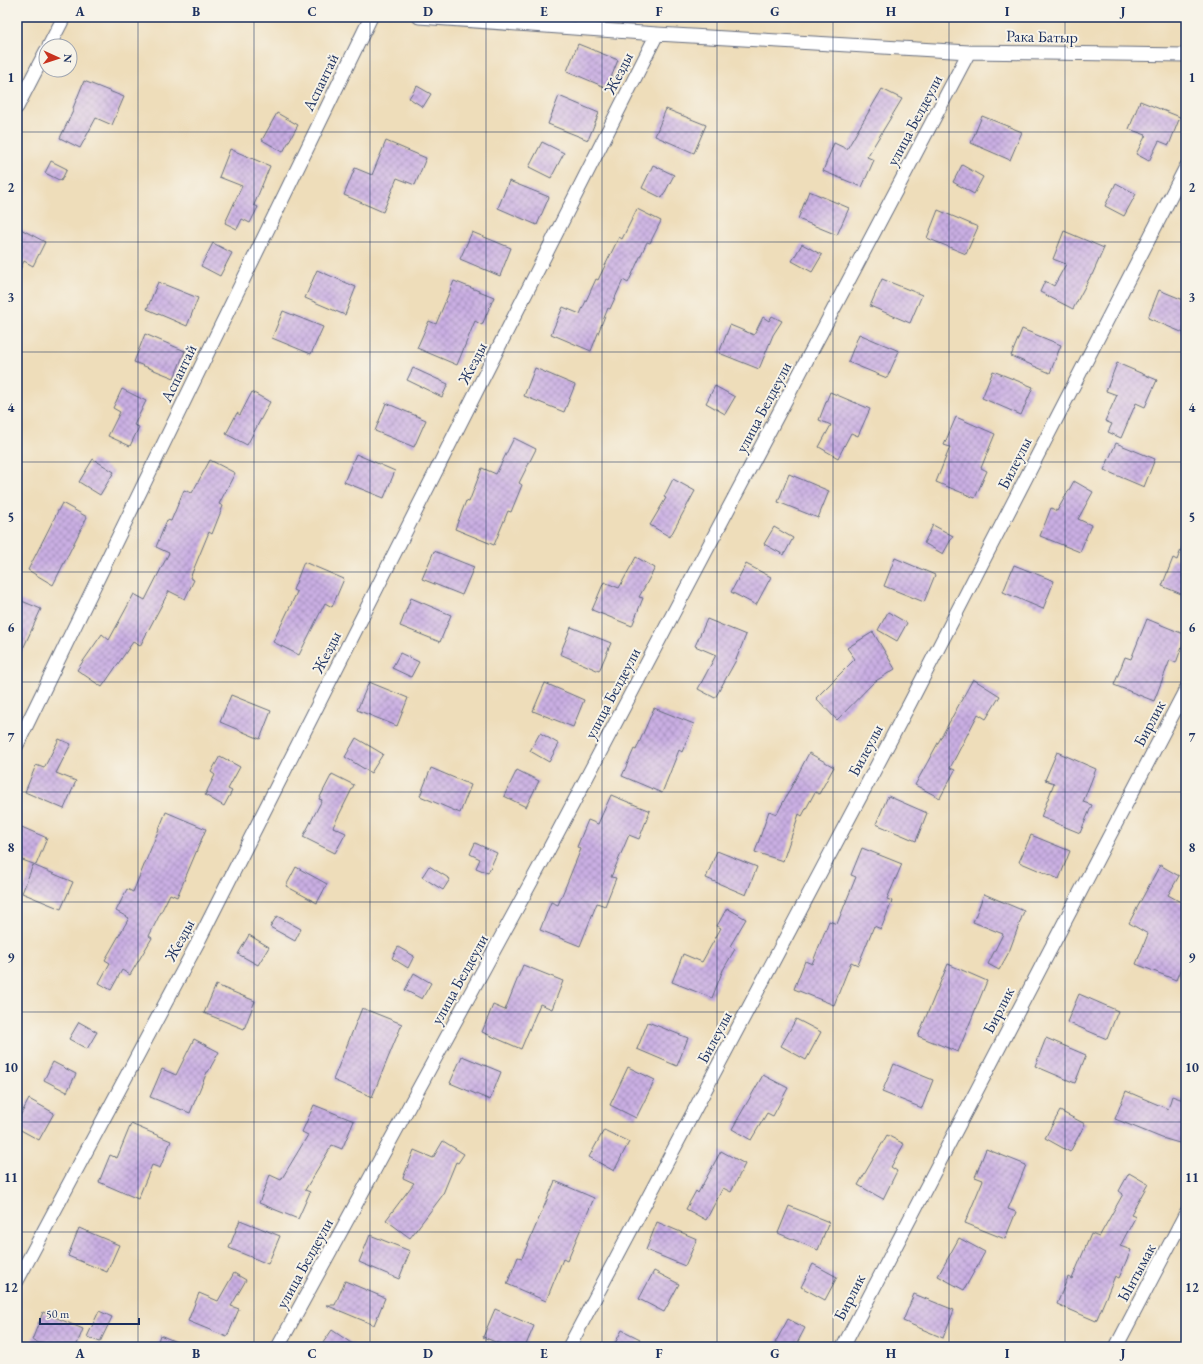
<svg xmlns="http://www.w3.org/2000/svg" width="1203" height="1364" font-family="'EB Garamond',serif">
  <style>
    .building { fill: url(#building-cross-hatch) }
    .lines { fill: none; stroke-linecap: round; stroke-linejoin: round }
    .minor-casing { stroke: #656c7e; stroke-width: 15 }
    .minor { stroke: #fff; stroke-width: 13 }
    .grid { fill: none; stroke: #1b2f5e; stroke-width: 1; stroke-opacity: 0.55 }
    .labels { text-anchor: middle; stroke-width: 4; stroke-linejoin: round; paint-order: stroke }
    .street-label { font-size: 16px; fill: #1b2f5e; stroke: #f7f3e8 }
    .neatline { fill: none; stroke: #1b2f5e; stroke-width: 1.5 }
    .grid-label { font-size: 13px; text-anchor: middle; font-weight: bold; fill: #1b2f5e }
  </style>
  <defs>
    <pattern id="building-cross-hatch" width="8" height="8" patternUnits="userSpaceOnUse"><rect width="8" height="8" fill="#caafe3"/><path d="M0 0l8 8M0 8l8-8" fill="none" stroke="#a38fbb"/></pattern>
  </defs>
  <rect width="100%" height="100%" fill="#f7f3e8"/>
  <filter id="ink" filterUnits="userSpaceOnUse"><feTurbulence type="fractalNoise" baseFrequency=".025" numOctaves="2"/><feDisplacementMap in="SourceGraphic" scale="8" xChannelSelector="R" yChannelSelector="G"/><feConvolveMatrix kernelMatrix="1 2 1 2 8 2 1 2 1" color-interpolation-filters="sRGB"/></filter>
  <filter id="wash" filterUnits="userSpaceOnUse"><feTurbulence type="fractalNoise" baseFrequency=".012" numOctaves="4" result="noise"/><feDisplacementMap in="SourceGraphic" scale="16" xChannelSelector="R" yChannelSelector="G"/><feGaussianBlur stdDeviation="0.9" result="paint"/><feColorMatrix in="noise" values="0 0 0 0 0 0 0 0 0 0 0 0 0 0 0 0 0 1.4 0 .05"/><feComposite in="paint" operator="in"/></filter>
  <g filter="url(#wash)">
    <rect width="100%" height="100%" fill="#eeddba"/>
    <g id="blocks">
      <path class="building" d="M578 44 618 60 607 88 567 71Z
        M84 81 124 97 112 125 96 118 80 148 60 138 74 109 73 108Z
        M417 86 431 94 423 107 409 98Z
        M882 89 902 99 867 157 874 160 862 187 823 171 834 143 847 149Z
        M559 96 599 113 588 140 548 124Z
        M1140 101 1180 117 1169 145 1159 141 1149 161 1136 154 1146 135 1129 129Z
        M666 109 706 125 694 153 655 136Z
        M277 113 298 125 283 152 262 140Z
        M982 116 1022 132 1010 160 971 143Z
        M386 141 426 158 415 185 397 178 383 212 344 195 355 168 372 175Z
        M542 142 564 153 551 178 529 167Z
        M230 149 270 166 254 205 258 207 250 223 242 219 237 229 225 223 242 186 219 177Z
        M51 161 67 169 61 181 45 173Z
        M653 165 674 175 662 198 642 188Z
        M962 165 983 177 974 194 953 182Z
        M509 181 549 197 537 225 498 208Z
        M1116 183 1136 194 1124 216 1105 206Z
        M809 191 849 208 837 235 798 219Z
        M637 209 661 221 650 243 647 242 628 283 623 280 610 309 608 308 591 351 551 334 563 307 580 314 596 279 598 280 619 237 622 239Z
        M938 210 978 227 966 254 927 238Z
        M17 227 45 242 33 266 24 261 17 276Z
        M1064 231 1104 248 1092 275H1091L1073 309 1040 292 1045 281 1054 286 1066 264 1053 259Z
        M472 232 511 248 500 276 460 259Z
        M213 243 232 253 220 276 201 266Z
        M802 244 822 255 812 272 792 261Z
        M317 270 356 287 345 315 305 298Z
        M882 279 922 295 910 323 870 306Z
        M454 281 494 297 482 325 475 321 457 365 417 348 429 321 436 324Z
        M158 282 198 298 187 326 147 309Z
        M1159 290 1186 301V334L1148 318Z
        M283 311 323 327 311 354 272 338Z
        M772 316 782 321 773 335 759 369 719 353 730 325 754 335 763 317 769 321Z
        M1022 329 1061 345 1050 373 1011 356Z
        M145 334 185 351 174 378 134 362Z
        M859 334 899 351 887 378 848 362Z
        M1117 363 1157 380 1145 407 1136 403 1121 438 1108 432 1112 424 1105 421 1117 395 1106 391Z
        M413 368 448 384 442 397 407 380Z
        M535 368 575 385 564 412 524 396Z
        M993 371 1033 387 1021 415 982 398Z
        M715 386 735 397 725 414 706 403Z
        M122 389 146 401 134 425 139 427 130 446 108 436 120 412 113 408Z
        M252 392 270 402 247 445 226 434 237 413 240 415Z
        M830 392 870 409 858 436 851 433 838 458 819 447 831 425 819 420Z
        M386 403 426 420 414 447 375 431Z
        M956 417 995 434 981 468 987 471 975 498 936 482 950 447 944 445Z
        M514 438 536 449 519 483 522 485 511 512 508 511 494 545 455 529 466 501 469 502 482 468 496 474Z
        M1116 443 1155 459 1144 487 1104 470Z
        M356 454 395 471 384 498 344 482Z
        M93 459 114 472 100 495 79 482Z
        M210 460 235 473 219 504 223 506 212 534 209 532 190 578 194 580 185 599 169 591 140 646 133 642 102 687 77 670 102 634 109 640 134 594 145 600 169 553 156 547 167 520 171 521 184 490 192 493Z
        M789 474 829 491 818 518 778 502Z
        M673 479 695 491 670 537 650 525 666 498 664 497Z
        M1074 481 1093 492 1078 519 1091 525 1080 552 1040 536 1051 508 1057 511Z
        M62 503 87 517 53 585 28 570Z
        M933 525 953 536 943 554 924 543Z
        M774 527 793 538 784 555 764 544Z
        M1186 537V596L1162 586 1173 558 1177 560Z
        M434 551 474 567 462 595 422 579Z
        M636 557 655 568 639 597 643 598 632 626 592 610 604 582 619 588Z
        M895 558 935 575 924 602 884 586Z
        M304 562 344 579 332 607 325 603 299 655 273 642 297 592 293 590Z
        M746 564 771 577 756 605 731 592Z
        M1014 565 1054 581 1043 609 1003 592Z
        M411 598 451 615 440 642 400 626Z
        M17 599 41 609 17 662Z
        M888 612 907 623 897 641 878 630Z
        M707 619 746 635 735 662 715 698 698 689 716 655 695 646Z
        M1147 619 1186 635 1176 663 1170 660 1154 701 1114 685 1125 657 1131 659Z
        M571 627 611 643 599 671 560 654Z
        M873 632 895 669 874 682 837 720 816 698 855 659 847 648Z
        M400 653 419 662 411 677 392 668Z
        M973 679 1000 696 986 719 978 714 950 768 955 770 940 798 915 785Z
        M369 682 408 698 397 726 357 710Z
        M545 683 584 700 573 727 533 711Z
        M231 695 271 711 260 739 220 722Z
        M654 708 694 724 682 752 679 750 662 793 622 776 634 749 636 750Z
        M540 733 559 744 549 762 530 751Z
        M356 738 383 754 371 773 345 757Z
        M59 739 71 744 56 773 76 781 64 809 25 792 36 765 44 768Z
        M1057 752 1096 769 1083 802 1092 805 1080 833 1041 817 1054 783 1045 780Z
        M809 753 834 767 819 794 815 792 802 816 799 814 783 861 755 852 769 811 777 814Z
        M220 756 240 767 228 789 232 791 224 806 205 795 215 775 211 772Z
        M431 768 471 785 460 813 420 796Z
        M517 770 539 781 526 807 504 796Z
        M332 774 354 785 333 827 346 833 335 853 303 837 322 800 319 799Z
        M611 795 650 811 639 839 629 835 611 877 616 878 605 906 597 903 580 946 540 930 551 902 558 905 581 849 577 847 588 820 598 824Z
        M888 796 927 813 916 841 876 824Z
        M166 812 206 829 177 897 170 894 149 936 152 938 130 975 122 970 111 990 99 983 110 963 105 960 129 918 116 911 127 889 133 892Z
        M17 825 47 838 36 865 17 858Z
        M1031 835 1070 851 1059 879 1019 862Z
        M475 843 497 853 488 873 476 868 480 859 470 854Z
        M862 848 902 864 887 899 892 901 881 929 874 926 858 965 851 962 834 1005 794 989 805 961 812 964 829 921 837 924 856 877 851 875Z
        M717 851 757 867 746 895 706 878Z
        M33 865 73 882 61 909 22 893Z
        M1160 865 1179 876 1168 895 1186 905V955L1176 980 1136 964 1148 934 1129 923Z
        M429 866 450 879 443 890 422 877Z
        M296 867 327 884 317 903 286 886Z
        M984 894 1024 911 1009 952 999 970 988 964 1003 934 973 922Z
        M727 908 746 919 730 946 735 949 723 970 712 998 672 982 683 954 702 962 721 928 717 926Z
        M277 916 301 929 295 941 270 927Z
        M249 935 269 947 258 965 238 954Z
        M398 947 414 956 408 968 392 958Z
        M948 964 987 981 958 1052 918 1036Z
        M523 965 563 981 552 1009 540 1004 521 1049 482 1032 493 1005 505 1010Z
        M414 973 431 983 422 999 405 990Z
        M216 985 255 1001 244 1029 204 1013Z
        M1079 994 1118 1011 1107 1039 1067 1022Z
        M362 1008 402 1024 372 1097 333 1080Z
        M796 1019 821 1032 806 1060 781 1046Z
        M79 1022 97 1032 87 1049 69 1039Z
        M648 1022 688 1038 677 1066 637 1049Z
        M1046 1038 1086 1055 1075 1083 1035 1066Z
        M194 1039 219 1052 208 1072H207L190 1113 150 1097 162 1069 176 1075Z
        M462 1056 501 1072 490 1100 450 1083Z
        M53 1062 76 1074 67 1092 44 1080Z
        M894 1064 933 1080 922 1108 882 1092Z
        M628 1067 655 1080 636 1118 610 1105Z
        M763 1075 788 1088 773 1116 767 1113 751 1140 732 1129Z
        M1126 1091 1168 1109 1172 1096 1186 1101V1145L1162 1138 1115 1119Z
        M29 1099 54 1113 39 1140 17 1128V1122Z
        M314 1105 354 1121 342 1149 332 1145 305 1190 310 1192 298 1219 259 1203 270 1175 281 1180 308 1135 302 1132Z
        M1060 1111 1085 1124 1070 1152 1045 1138Z
        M131 1124 171 1141 160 1168 152 1165 138 1199 99 1182 110 1155 117 1158Z
        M604 1130 629 1142 614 1171 589 1157Z
        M887 1135 904 1144 891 1167 897 1171 883 1199 858 1185Z
        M443 1141 464 1154 458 1163 456 1162 442 1196 410 1238 386 1220 414 1183 403 1178 414 1150 433 1158Z
        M986 1149 1026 1165 1008 1209 1016 1212 1005 1239 965 1223 983 1180 975 1177Z
        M721 1151 745 1164 731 1192 723 1188 706 1220 686 1209 696 1191 698 1193Z
        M1129 1173 1148 1184 1131 1214 1136 1216 1120 1246 1131 1250 1119 1278 1115 1276 1096 1321 1057 1304 1068 1277 1072 1279 1091 1234 1099 1237 1123 1194 1119 1191Z
        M555 1181 594 1198 567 1261 563 1259 546 1301 507 1284 518 1257 522 1258Z
        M789 1206 829 1222 818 1250 778 1233Z
        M240 1220 280 1236 268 1264 229 1248Z
        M657 1222 697 1239 685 1266 646 1250Z
        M79 1228 119 1245 107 1272 68 1256Z
        M370 1235 410 1251 399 1279 359 1262Z
        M959 1238 985 1252 964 1290 938 1276Z
        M813 1264 837 1277 825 1300 801 1287Z
        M654 1271 679 1284 664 1312 639 1299Z
        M234 1273 246 1280 231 1306 239 1309 227 1337 188 1321 199 1293 218 1301Z
        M345 1281 385 1298 374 1325 326 1305H335Z
        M914 1294 954 1310 943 1338 903 1321Z
        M495 1309 534 1326 525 1347H508L483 1337Z
        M99 1311 112 1317 100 1342 87 1337Z
        M43 1312 83 1329 76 1347H49L32 1340Z
        M788 1319 805 1328 795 1347H783L775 1343Z
        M332 1330 357 1347H320Z
        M622 1330 640 1339 636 1347H613Z
        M160 1335 188 1347H156Z"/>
    </g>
  </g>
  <g filter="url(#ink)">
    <use href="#blocks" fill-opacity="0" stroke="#656c7e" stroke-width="1"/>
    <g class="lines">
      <g class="minor-casing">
        <path id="minor" d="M419 17 657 34 969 52 1186 55
          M49 46 64 17
          M17 107 46 51
          M17 745 371 17
          M17 1281 197 944 657 34
          M278 1347 548 851 969 52
          M569 1347 910 703 1186 167
          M843 1347 1186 689
          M1116 1347 1186 1213"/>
      </g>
      <use href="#minor" class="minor"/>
    </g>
  </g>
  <path class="grid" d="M138 17V1347M254 17V1347M370 17V1347M486 17V1347M602 17V1347M717 17V1347M833 17V1347M949 17V1347M1065 17V1347M17 132H1186M17 242H1186M17 352H1186M17 462H1186M17 572H1186M17 682H1186M17 792H1186M17 902H1186M17 1012H1186M17 1122H1186M17 1232H1186"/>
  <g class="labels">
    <g class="street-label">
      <text transform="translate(1042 36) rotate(1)" y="6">Рака Батыр</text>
      <text transform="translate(618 73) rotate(-63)" y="6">Жезды</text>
      <text transform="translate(320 82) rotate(-64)" y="6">Аспантай</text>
      <text transform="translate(914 120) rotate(-62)" y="6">улица Белдеули</text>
      <text transform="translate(472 363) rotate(-63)" y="6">Жезды</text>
      <text transform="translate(178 373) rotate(-64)" y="6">Аспантай</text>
      <text transform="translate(763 407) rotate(-62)" y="6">улица Белдеули</text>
      <text transform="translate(1014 463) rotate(-63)" y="6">Билеулы</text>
      <text transform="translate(326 652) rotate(-63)" y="6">Жезды</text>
      <text transform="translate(612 693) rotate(-62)" y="6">улица Белдеули</text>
      <text transform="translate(1149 723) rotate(-62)" y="6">Бирлик</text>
      <text transform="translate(865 750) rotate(-62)" y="6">Билеулы</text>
      <text transform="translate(179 940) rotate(-62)" y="6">Жезды</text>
      <text transform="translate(459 979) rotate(-61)" y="6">улица Белдеули</text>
      <text transform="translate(998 1010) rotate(-63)" y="6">Бирлик</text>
      <text transform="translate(714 1037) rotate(-62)" y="6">Билеулы</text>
      <text transform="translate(304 1263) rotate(-61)" y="6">улица Белдеули</text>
      <text transform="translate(1136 1272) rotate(-62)" y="6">Ынтымак</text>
      <text transform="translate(849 1297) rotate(-63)" y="6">Бирлик</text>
    </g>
  </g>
  <rect width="1203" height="1364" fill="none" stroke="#f7f3e8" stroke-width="44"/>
  <g transform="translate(58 58) rotate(93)"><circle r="19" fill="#f7f3e8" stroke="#9fa5b1"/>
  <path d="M0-3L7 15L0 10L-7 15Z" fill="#c8321e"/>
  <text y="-6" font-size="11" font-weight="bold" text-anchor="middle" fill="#1b2f5e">N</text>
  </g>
  <path d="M40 1318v6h99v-6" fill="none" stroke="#1b2f5e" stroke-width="2"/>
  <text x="46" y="1318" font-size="12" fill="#1b2f5e" stroke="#f7f3e8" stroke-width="3" paint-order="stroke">50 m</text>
  <rect x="22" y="22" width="1159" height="1320" class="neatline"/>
  <g class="grid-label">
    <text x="80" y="16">A</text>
    <text x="196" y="16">B</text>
    <text x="312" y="16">C</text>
    <text x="428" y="16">D</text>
    <text x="544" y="16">E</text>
    <text x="659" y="16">F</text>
    <text x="775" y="16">G</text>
    <text x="891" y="16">H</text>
    <text x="1007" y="16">I</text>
    <text x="1123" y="16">J</text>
    <text x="11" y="82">1</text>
    <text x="1192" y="82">1</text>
    <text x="11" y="192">2</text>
    <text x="1192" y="192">2</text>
    <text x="11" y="302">3</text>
    <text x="1192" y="302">3</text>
    <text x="11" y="412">4</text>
    <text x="1192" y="412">4</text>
    <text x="11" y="522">5</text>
    <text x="1192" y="522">5</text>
    <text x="11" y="632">6</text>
    <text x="1192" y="632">6</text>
    <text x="11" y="742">7</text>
    <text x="1192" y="742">7</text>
    <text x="11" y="852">8</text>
    <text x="1192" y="852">8</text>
    <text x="11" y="962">9</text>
    <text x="1192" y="962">9</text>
    <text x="11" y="1072">10</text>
    <text x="1192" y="1072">10</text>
    <text x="11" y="1182">11</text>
    <text x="1192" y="1182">11</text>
    <text x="11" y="1292">12</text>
    <text x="1192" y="1292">12</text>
    <text x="80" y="1358">A</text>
    <text x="196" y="1358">B</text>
    <text x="312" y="1358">C</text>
    <text x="428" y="1358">D</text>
    <text x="544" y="1358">E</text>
    <text x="659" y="1358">F</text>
    <text x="775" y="1358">G</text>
    <text x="891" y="1358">H</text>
    <text x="1007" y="1358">I</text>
    <text x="1123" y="1358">J</text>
  </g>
</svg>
